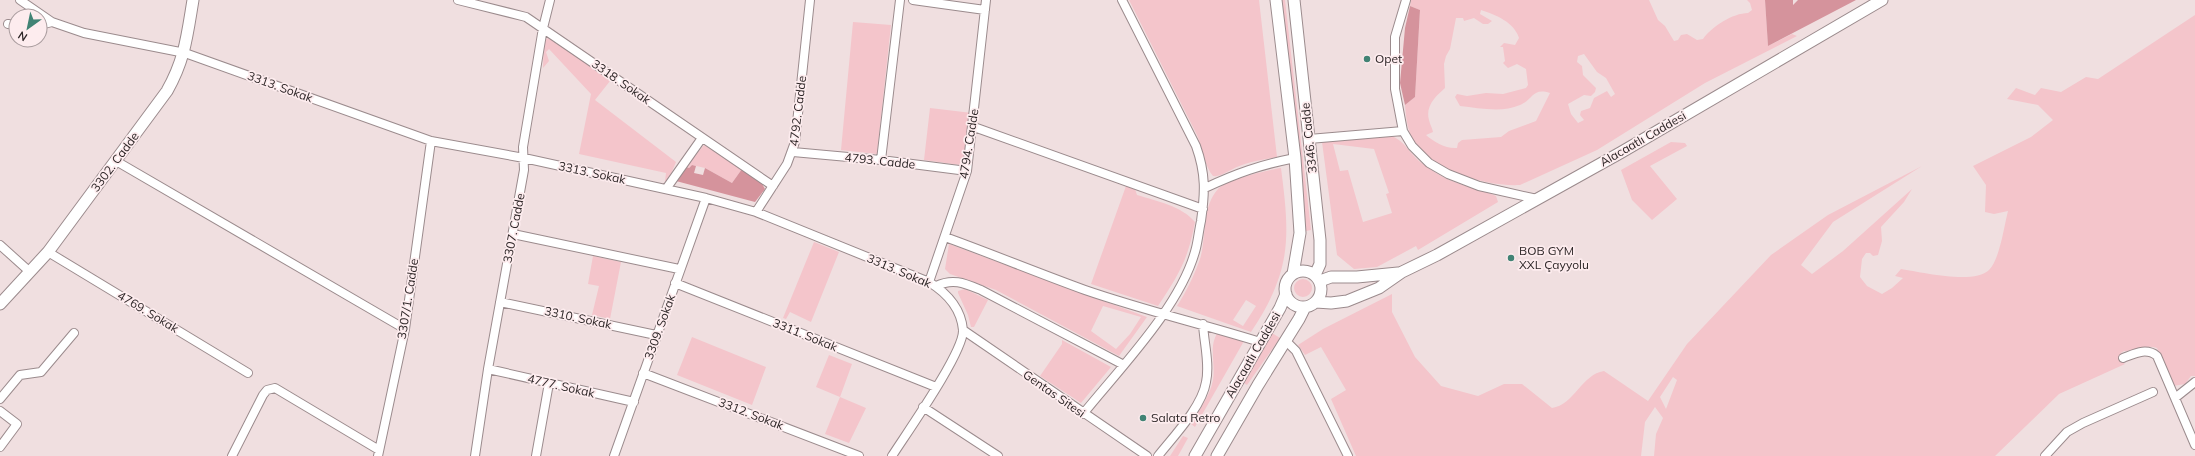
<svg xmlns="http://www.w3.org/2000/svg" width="2195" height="456" font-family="Mulish,sans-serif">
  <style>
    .green { fill: #f4c5cb; fill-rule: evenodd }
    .forest { fill: #d5939c }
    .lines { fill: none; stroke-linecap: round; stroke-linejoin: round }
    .street-casing { stroke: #9b8b8d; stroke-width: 10 }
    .secondary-casing { stroke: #9b8b8d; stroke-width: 13 }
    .street { stroke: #fff; stroke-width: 8 }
    .secondary { stroke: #fff; stroke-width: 11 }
    .poi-dot { fill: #418374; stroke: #fdecee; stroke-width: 1.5 }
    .labels { text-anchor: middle; stroke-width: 3.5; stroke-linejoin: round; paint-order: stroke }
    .poi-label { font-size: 12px; fill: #2c2526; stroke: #fdecee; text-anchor: start }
    .street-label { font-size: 12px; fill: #2c2526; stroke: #fdecee }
  </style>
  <rect width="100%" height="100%" fill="#f0dfe0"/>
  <path class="green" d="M1129 0H1259L1277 157C1261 160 1245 162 1231 170 1225 173 1219 177 1213 176 1205 167 1202 147 1197 135Z
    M1281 0H1285L1311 230 1306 231Z
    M1411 0H1649L1658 20 1665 26 1674 41 1678 40 1681 35 1687 34 1697 40 1703 39C1711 27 1733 13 1748 13L1752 10 1750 3 1747 0H1765L1768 46 1792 34 1797 36 1705 83 1597 150 1520 185C1487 187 1428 170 1412 138 1407 128 1406 116 1405 105L1415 97 1420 10 1410 6ZM1481 10C1496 15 1514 22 1519 38L1515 45 1504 43 1500 47H1503L1505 61 1503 63 1508 68 1517 64 1526 69 1528 85 1526 88 1503 94 1486 93 1467 96 1457 94 1455 97 1460 106C1479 108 1502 113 1520 105 1533 100 1532 87 1550 93L1536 121 1509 131 1501 137 1462 140 1458 143 1457 148C1446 149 1434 142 1426 135L1433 132C1432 127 1430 125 1429 120 1425 106 1436 96 1445 88L1444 64 1446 56 1450 49 1456 18H1463L1464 21 1474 18 1483 24H1488L1492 21 1480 14ZM1584 54 1597 72 1606 78 1615 94 1611 97 1607 91 1594 98 1590 108 1581 111 1580 115 1584 120 1578 123 1571 114 1568 104 1584 95 1591 96 1595 92 1596 88 1583 75 1582 66 1577 62 1578 56Z
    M2195 15V376H2191L2185 384 2173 386 2157 348C2145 344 2135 352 2124 351L2121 353 2120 360 2125 364 2059 394 1995 456H1654L1656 434 1663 418 1655 407 1645 422 1641 456H1356L1331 399 1346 390 1321 347 1305 355 1298 345 1323 329 1392 294V312L1415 357 1441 386 1478 396 1504 384H1522L1552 408C1574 405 1582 374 1604 371L1648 401 1687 344 1771 255 1828 215 1922 166 1833 222 1801 265 1812 274 1843 251 1912 189 1904 202 1881 227 1882 241 1878 255 1873 256 1870 253H1866L1862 259 1860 277 1867 286 1882 294 1892 288 1903 278 1895 276 1901 269C1921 272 1974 285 1989 270 2000 259 2004 226 2008 211L1994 214 1985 212 1986 185 1973 166 2031 137 2053 120 2038 105 2007 99 2016 88 2035 95 2041 88 2061 92 2086 77 2098 79ZM1673 377 1677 380 1666 409 1660 397Z
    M853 22 891 25 877 154 841 150Z
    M550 37 608 78 610 81 595 100 676 162 668 181H665L666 173 579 154 591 94 549 49 546 52 549 61 543 68 544 40Z
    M930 108 972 113C969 128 970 153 960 165L924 160Z
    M1392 136C1404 141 1409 152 1419 161 1424 165 1430 169 1436 173 1456 186 1476 187 1496 196L1498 202 1418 250 1416 246 1377 267 1354 269 1337 255 1322 142ZM1333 144 1374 149 1389 193 1386 194 1392 213 1363 222 1348 170 1340 171Z
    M1671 142 1685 143 1687 146 1650 166 1677 199 1652 220 1632 200 1621 170Z
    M704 145 742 169 732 183 705 168 692 165 689 168 686 167Z
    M1281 168C1290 238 1292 270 1251 332L1177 306C1186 292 1194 276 1200 259 1207 237 1201 208 1218 189 1227 179 1268 170 1281 168ZM1246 300 1256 306 1243 326 1233 320Z
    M1126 186 1135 189 1137 195C1156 201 1182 206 1195 222 1188 260 1179 274 1158 306L1091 284Z
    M814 242 839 252 811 322 790 312 786 319 783 318Z
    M949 244 1147 317 1119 356 996 290 950 274 945 269ZM1103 306 1141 317 1130 334 1116 349 1091 331Z
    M593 256 621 262 610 319 592 315 599 286 588 284Z
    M1294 288a9 9 0 1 1 18 0a9 9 0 1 1-18 0Z
    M965 289 988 300 974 327H971L968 315 958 293V291Z
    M1218 332 1244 341 1195 427 1191 424C1199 410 1210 396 1213 380 1216 363 1208 347 1218 332Z
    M1272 333 1280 338 1247 385 1244 383Z
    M692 337 766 367 752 405 677 375Z
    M1062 340 1111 367 1081 403 1040 376 1062 344Z
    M829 355 852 364 840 397 866 408 849 443 825 434 840 397 816 387Z
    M1183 436 1188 438 1178 456H1170Z"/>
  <path class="forest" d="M1765 0H1793V5L1798 0H1856L1768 46Z
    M1410 6 1420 10 1415 97 1405 105 1400 83 1405 28Z
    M692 165 696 166 694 173 703 175 705 168 732 183 742 169 761 182 765 189 755 202 676 181 686 167 689 168Z"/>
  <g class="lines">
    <g class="street-casing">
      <path id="street" d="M20 0 52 22 84 33 185 53 431 141 524 158 706 198 756 212 929 282C947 293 961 308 963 330 964 352 906 434 892 456
        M458 0 526 17 773 186
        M913 0 985 10
        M1406 0 1395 37V89L1403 131 1412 146 1429 163 1448 174 1479 186 1537 199
        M8 24 16 25
        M40 25 52 22
        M974 127 1203 209
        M1309 139 1403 131
        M793 152 881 160 967 171
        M881 160 900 0
        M116 161 405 329
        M1205 188C1237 173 1260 165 1295 158
        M666 189 702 138
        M756 212 787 164 795 142 810 0
        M513 234 679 269
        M945 237C992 254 1038 273 1085 290 1143 310 1202 324 1260 342
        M0 245 30 272
        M48 252 248 373
        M929 282 967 171 986 0
        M675 283 936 387
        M936 286C953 278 964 283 981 290L1122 364
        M500 302 656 335
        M963 330 1147 456
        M1286 341 1296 351 1348 456
        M2123 358C2134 354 2146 347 2157 356L2195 445
        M488 369 634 402
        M643 373 859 456
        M2175 398 2195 382
        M0 399 20 375 41 372 74 333
        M923 407 998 456
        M0 411 17 424 0 447
        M1083 414C1120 368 1182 305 1196 248 1198 240 1199 230 1201 221 1205 193 1206 174 1196 146L1122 0
        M232 456 263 395 267 390 275 388 379 450
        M378 456 405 329 431 141
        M475 456 488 369 524 170 523 147 543 28 550 0
        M536 456 549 383
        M614 456 706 198
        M1158 456C1173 437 1202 407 1206 382 1210 364 1204 343 1203 324
        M2045 456 2067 432 2083 423 2153 392"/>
    </g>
    <g class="secondary-casing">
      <path id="secondary" d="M1276 0 1295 158 1300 233 1293 274
        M1294 0 1320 240V264L1315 275
        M1285 289a18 18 0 1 1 36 0a18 18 0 1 1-36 0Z
        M1320 281 1331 277H1357L1398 273
        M1316 302 1331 303 1347 301 1379 288 1402 272 1437 255 1620 153 1882 0
        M0 304 48 252 167 91C185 59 187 36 193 0
        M1195 456 1280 308 1286 294
        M1217 456 1258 385 1299 319 1305 307"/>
    </g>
    <use href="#street" class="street"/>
    <use href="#secondary" class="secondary"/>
  </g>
  <g class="poi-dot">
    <circle cx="1367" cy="59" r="4"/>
    <circle cx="1511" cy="258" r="4"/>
    <circle cx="1143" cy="418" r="4"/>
  </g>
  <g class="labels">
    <g class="poi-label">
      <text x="1375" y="63">Opet</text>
      <text x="1519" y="255">BOB GYM<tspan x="1519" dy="14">XXL Çayyolu</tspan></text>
      <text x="1151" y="422">Salata Retro</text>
    </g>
    <g class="street-label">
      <text transform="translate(621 82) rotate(35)" y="4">3318. Sokak</text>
      <text transform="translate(280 87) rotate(20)" y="4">3313. Sokak</text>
      <text transform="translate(798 111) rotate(-83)" y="4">4792. Cadde</text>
      <text transform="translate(1309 138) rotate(-96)" y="4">3346. Cadde</text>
      <text transform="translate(1643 139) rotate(-30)" y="4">Alacaatlı Caddesi</text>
      <text transform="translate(969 144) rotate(-81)" y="4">4794. Cadde</text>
      <text transform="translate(880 161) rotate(6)" y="4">4793. Cadde</text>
      <text transform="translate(115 162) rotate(-53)" y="4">3302. Cadde</text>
      <text transform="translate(592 173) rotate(12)" y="4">3313. Sokak</text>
      <text transform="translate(514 228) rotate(-79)" y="4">3307. Cadde</text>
      <text transform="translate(899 271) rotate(23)" y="4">3313. Sokak</text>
      <text transform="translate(408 299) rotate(-81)" y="4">3307/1. Cadde</text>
      <text transform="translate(148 312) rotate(31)" y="4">4769. Sokak</text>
      <text transform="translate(578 318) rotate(12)" y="4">3310. Sokak</text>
      <text transform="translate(660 327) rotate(-70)" y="4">3309. Sokak</text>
      <text transform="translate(805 335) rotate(22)" y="4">3311. Sokak</text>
      <text transform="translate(1253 355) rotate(-60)" y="4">Alacaatlı Caddesi</text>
      <text transform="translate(561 386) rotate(13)" y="4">4777. Sokak</text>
      <text transform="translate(1054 394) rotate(35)" y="4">Gentas Sitesi</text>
      <text transform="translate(751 414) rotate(21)" y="4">3312. Sokak</text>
    </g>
  </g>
  <g transform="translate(28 28) rotate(213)"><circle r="19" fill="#fdecee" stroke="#a99c9e"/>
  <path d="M0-3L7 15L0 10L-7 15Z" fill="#418374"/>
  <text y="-6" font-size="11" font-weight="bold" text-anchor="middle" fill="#2c2526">N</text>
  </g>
</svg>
